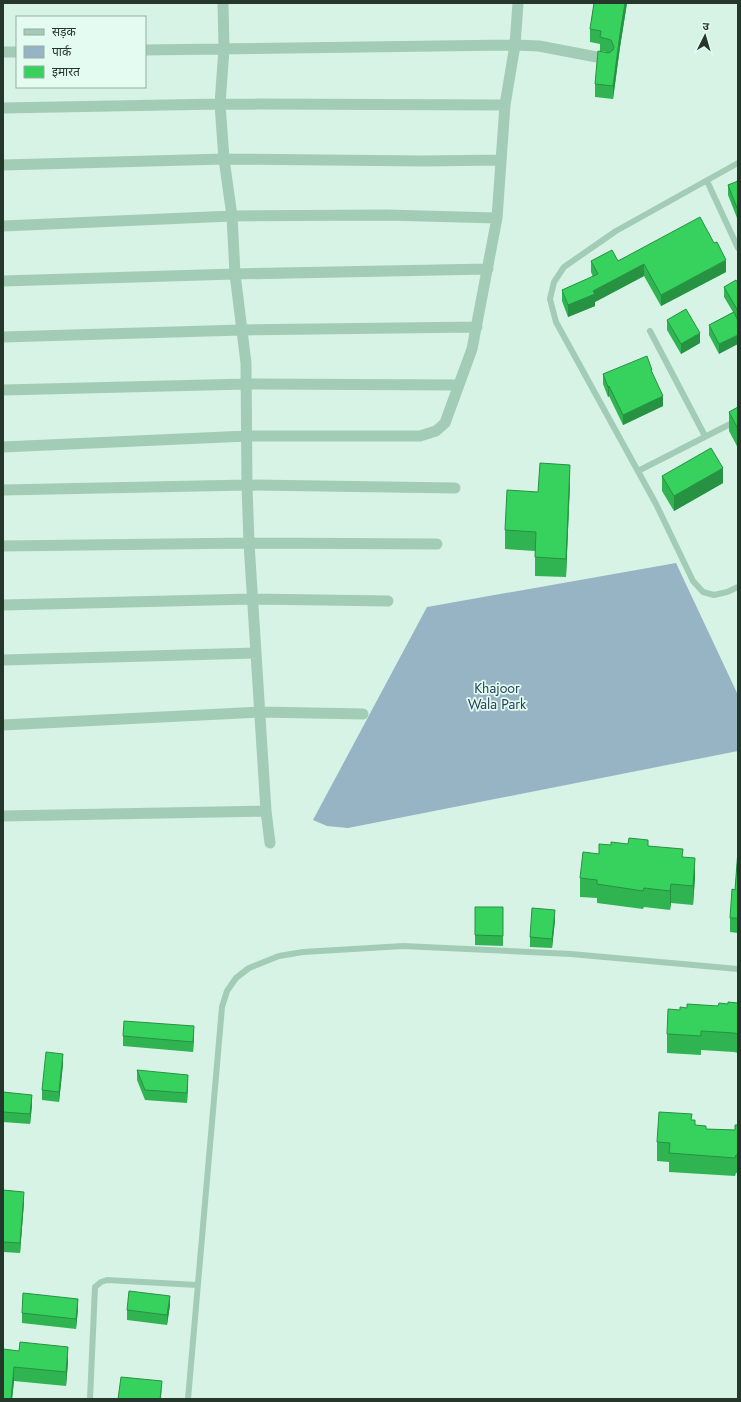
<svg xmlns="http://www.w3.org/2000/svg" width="741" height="1402" font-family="Jost,'Noto Sans Devanagari',sans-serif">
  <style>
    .green { fill: #96b4c4 }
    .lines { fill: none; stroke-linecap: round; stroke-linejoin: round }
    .service { stroke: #a2ccb6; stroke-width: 6 }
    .minor { stroke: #a2ccb6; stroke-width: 11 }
    .wall { fill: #2fb451 }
    .shaded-wall { fill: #269242 }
    .building { fill: #37d15e; stroke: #269242 }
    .labels { text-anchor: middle; stroke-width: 3.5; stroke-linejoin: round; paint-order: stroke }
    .park-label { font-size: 14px; fill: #274557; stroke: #e4fbf1 }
  </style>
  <rect width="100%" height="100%" fill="#d7f3e6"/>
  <path class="green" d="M676 563 738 695V751L348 828 327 826 313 820 427 607Z"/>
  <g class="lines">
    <path class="service" d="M738 163 616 231 564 267 554 282 550 299 556 322 656 504 693 581 703 592 714 595 727 592 738 587
      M707 181 738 248
      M650 331 705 436
      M638 471 738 420
      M90 1399 95 1287 101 1282 107 1280 197 1285
      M188 1399 222 1007 227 991 236 978 249 968 279 956 303 952 403 946 571 954 738 969"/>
    <path class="minor" d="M223 3 224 49 220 104 224 159 232 216 235 274 246 363 247 485 249 543 266 811 270 843
      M145 50 515 45 539 46 607 59
      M3 52H17
      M3 108 220 104 505 105
      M3 165 224 159 424 161 500 160
      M3 226 232 216 386 215 497 218
      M3 281 235 274 488 269
      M3 337 242 330 477 327
      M3 390 247 384 459 385
      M3 447 247 436H420L436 431 445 423 472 349 497 218 505 105 515 45 518 3
      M3 490 247 485 455 488
      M3 546 249 543 437 544
      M3 605 252 599 388 601
      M3 660 256 653
      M3 725 260 712 363 714
      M3 816 266 811"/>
  </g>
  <path class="wall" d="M594 3H627L620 47 613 99 595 97V84L607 52 600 51V44L590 42V29Z
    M738 181V218H737L728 195V185Z
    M591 261H618L726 272 661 306 644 276 595 302V306L568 317 562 301V290L593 277 591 272Z
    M738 282V320L719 354 709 335V325L733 312 724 297V287Z
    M667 320 700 343 681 354 667 330Z
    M652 372 663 406 623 425 609 396 608 397 603 384V374Z
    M738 407V448L729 431V412Z
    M662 476 723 483 674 511 662 491Z
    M570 483 566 577 535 576V551L505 549V530L538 492Z
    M611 845 648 846 683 857 695 877 693 905 671 903 670 910 644 907 643 909 597 903V898L580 897V878L599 854Z
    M738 850V933L730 932V918L735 890Z
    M475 907H503V946L475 945Z
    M555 920 552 948 530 947V937Z
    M738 1003V1053L734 1052 701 1050V1055L667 1053V1034L680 1010 687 1008 718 1006 728 1004Z
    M123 1036H194L193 1052 123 1046Z
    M63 1064 59 1102 42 1100V1090Z
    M137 1070 188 1084 187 1103 145 1100 137 1080Z
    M3 1092 32 1105 30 1124 3 1122Z
    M692 1120 695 1125 706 1129 735 1130 738 1125V1173H736L735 1176 669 1172V1162L657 1161V1142Z
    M3 1190 24 1202 20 1253 3 1252Z
    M170 1305 167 1325 127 1320V1310Z
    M78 1309 76 1329 22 1323V1313Z
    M3 1349 68 1362 66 1386 14 1381 12 1399H3Z"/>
  <path class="shaded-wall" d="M625 3H627L620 47 613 99V86L620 34Z
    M726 260V272L661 306V295Z
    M644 264V276L595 302V306L568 317V305L593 291Z
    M700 333V343L681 354V344Z
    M738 335V344L719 354V344Z
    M609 386V396L608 397V387Z
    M663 396V406L623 425V415Z
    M570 465V483L566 577V559Z
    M723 468V483L674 511V496Z
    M695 858V877L693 905V886Z
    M671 884V903L670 910V891Z
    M555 910V920L552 948V939Z
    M194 1026V1036L193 1052V1042Z
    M63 1054V1064L59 1102V1092Z
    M188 1075V1084L187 1103V1093Z
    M32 1095V1105L30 1124V1114Z
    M24 1192V1202L20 1253V1243Z
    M170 1296V1305L167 1325V1315Z
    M78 1299V1309L76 1329V1319Z
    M68 1347V1362L66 1386V1372Z
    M14 1367V1381L12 1399H11Z
    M162 1381 161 1399H160Z"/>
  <path class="building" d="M594 3H625L620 34 613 86 595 84 598 51 609 53 613 50 614 47 611 40 600 37 601 31 590 29Z
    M738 181V208H737L728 185Z
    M700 217 714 243 717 242 726 260 661 295 644 264 593 291 595 294 568 305 562 290 598 274 591 261 612 250 618 261Z
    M736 280 737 282H738V311L724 287Z
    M686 309 700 333 681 344 667 320Z
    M734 312 738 321V335L719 344 709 325Z
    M647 356 652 370H651L663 396 623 415 609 386 608 387 603 374Z
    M738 407V429L729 412Z
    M711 448 723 468 674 496 662 476Z
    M540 463 570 465 566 559 535 557 536 532 505 530 507 490 538 492Z
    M629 838 648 840V846L683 849 682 857 695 858 693 886 671 884 670 891 644 888 643 891 597 884V880L580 878 583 852 599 854V844L611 845V842L628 844Z
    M738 850V918H730L732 889 735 890Z
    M475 907H503V936L475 935Z
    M532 908 555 910 552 939 530 937Z
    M728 1002 738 1003V1034L734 1033 701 1031V1036L667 1034 668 1009 680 1010V1007L687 1008V1004L718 1006 719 1003 728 1004Z
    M124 1021 194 1026 193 1042 123 1036Z
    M46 1052 63 1054 59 1092 42 1090Z
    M137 1070 188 1075 187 1093 145 1090Z
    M3 1092 32 1095 30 1114 3 1112Z
    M659 1112 692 1114 691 1120H695V1125L706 1126V1129L735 1130V1125H738V1155H736L735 1158 669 1153 670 1143 657 1142Z
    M3 1190 24 1192 20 1243 3 1242Z
    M129 1291 170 1296 167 1315 127 1310Z
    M23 1293 78 1299 76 1319 22 1313Z
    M20 1342 68 1347 66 1372 14 1367 11 1399H3V1349L19 1351Z
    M121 1377 162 1381 160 1399H118Z"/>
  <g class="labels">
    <g class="park-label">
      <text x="497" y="693">Khajoor<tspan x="497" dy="16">Wala Park</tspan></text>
    </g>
  </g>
  <rect width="741" height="1402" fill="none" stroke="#25362b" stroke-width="8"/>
  <rect x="16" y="16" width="130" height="72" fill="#e4fbf1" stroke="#98aca2"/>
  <rect x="24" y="29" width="20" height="6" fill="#a2ccb6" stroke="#98aca2"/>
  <text x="52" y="36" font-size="12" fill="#25362b">सड़क</text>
  <rect x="24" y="46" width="20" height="12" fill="#96b4c4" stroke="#98aca2"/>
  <text x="52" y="56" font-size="12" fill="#25362b">पार्क</text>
  <rect x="24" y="66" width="20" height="12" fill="#37d15e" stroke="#98aca2"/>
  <text x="52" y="76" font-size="12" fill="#25362b">इमारत</text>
  <g transform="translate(705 36) rotate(5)" stroke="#e4fbf1" stroke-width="3" paint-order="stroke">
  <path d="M0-3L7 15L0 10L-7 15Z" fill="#25362b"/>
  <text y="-6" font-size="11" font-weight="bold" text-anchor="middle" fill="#25362b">उ</text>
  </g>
</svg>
